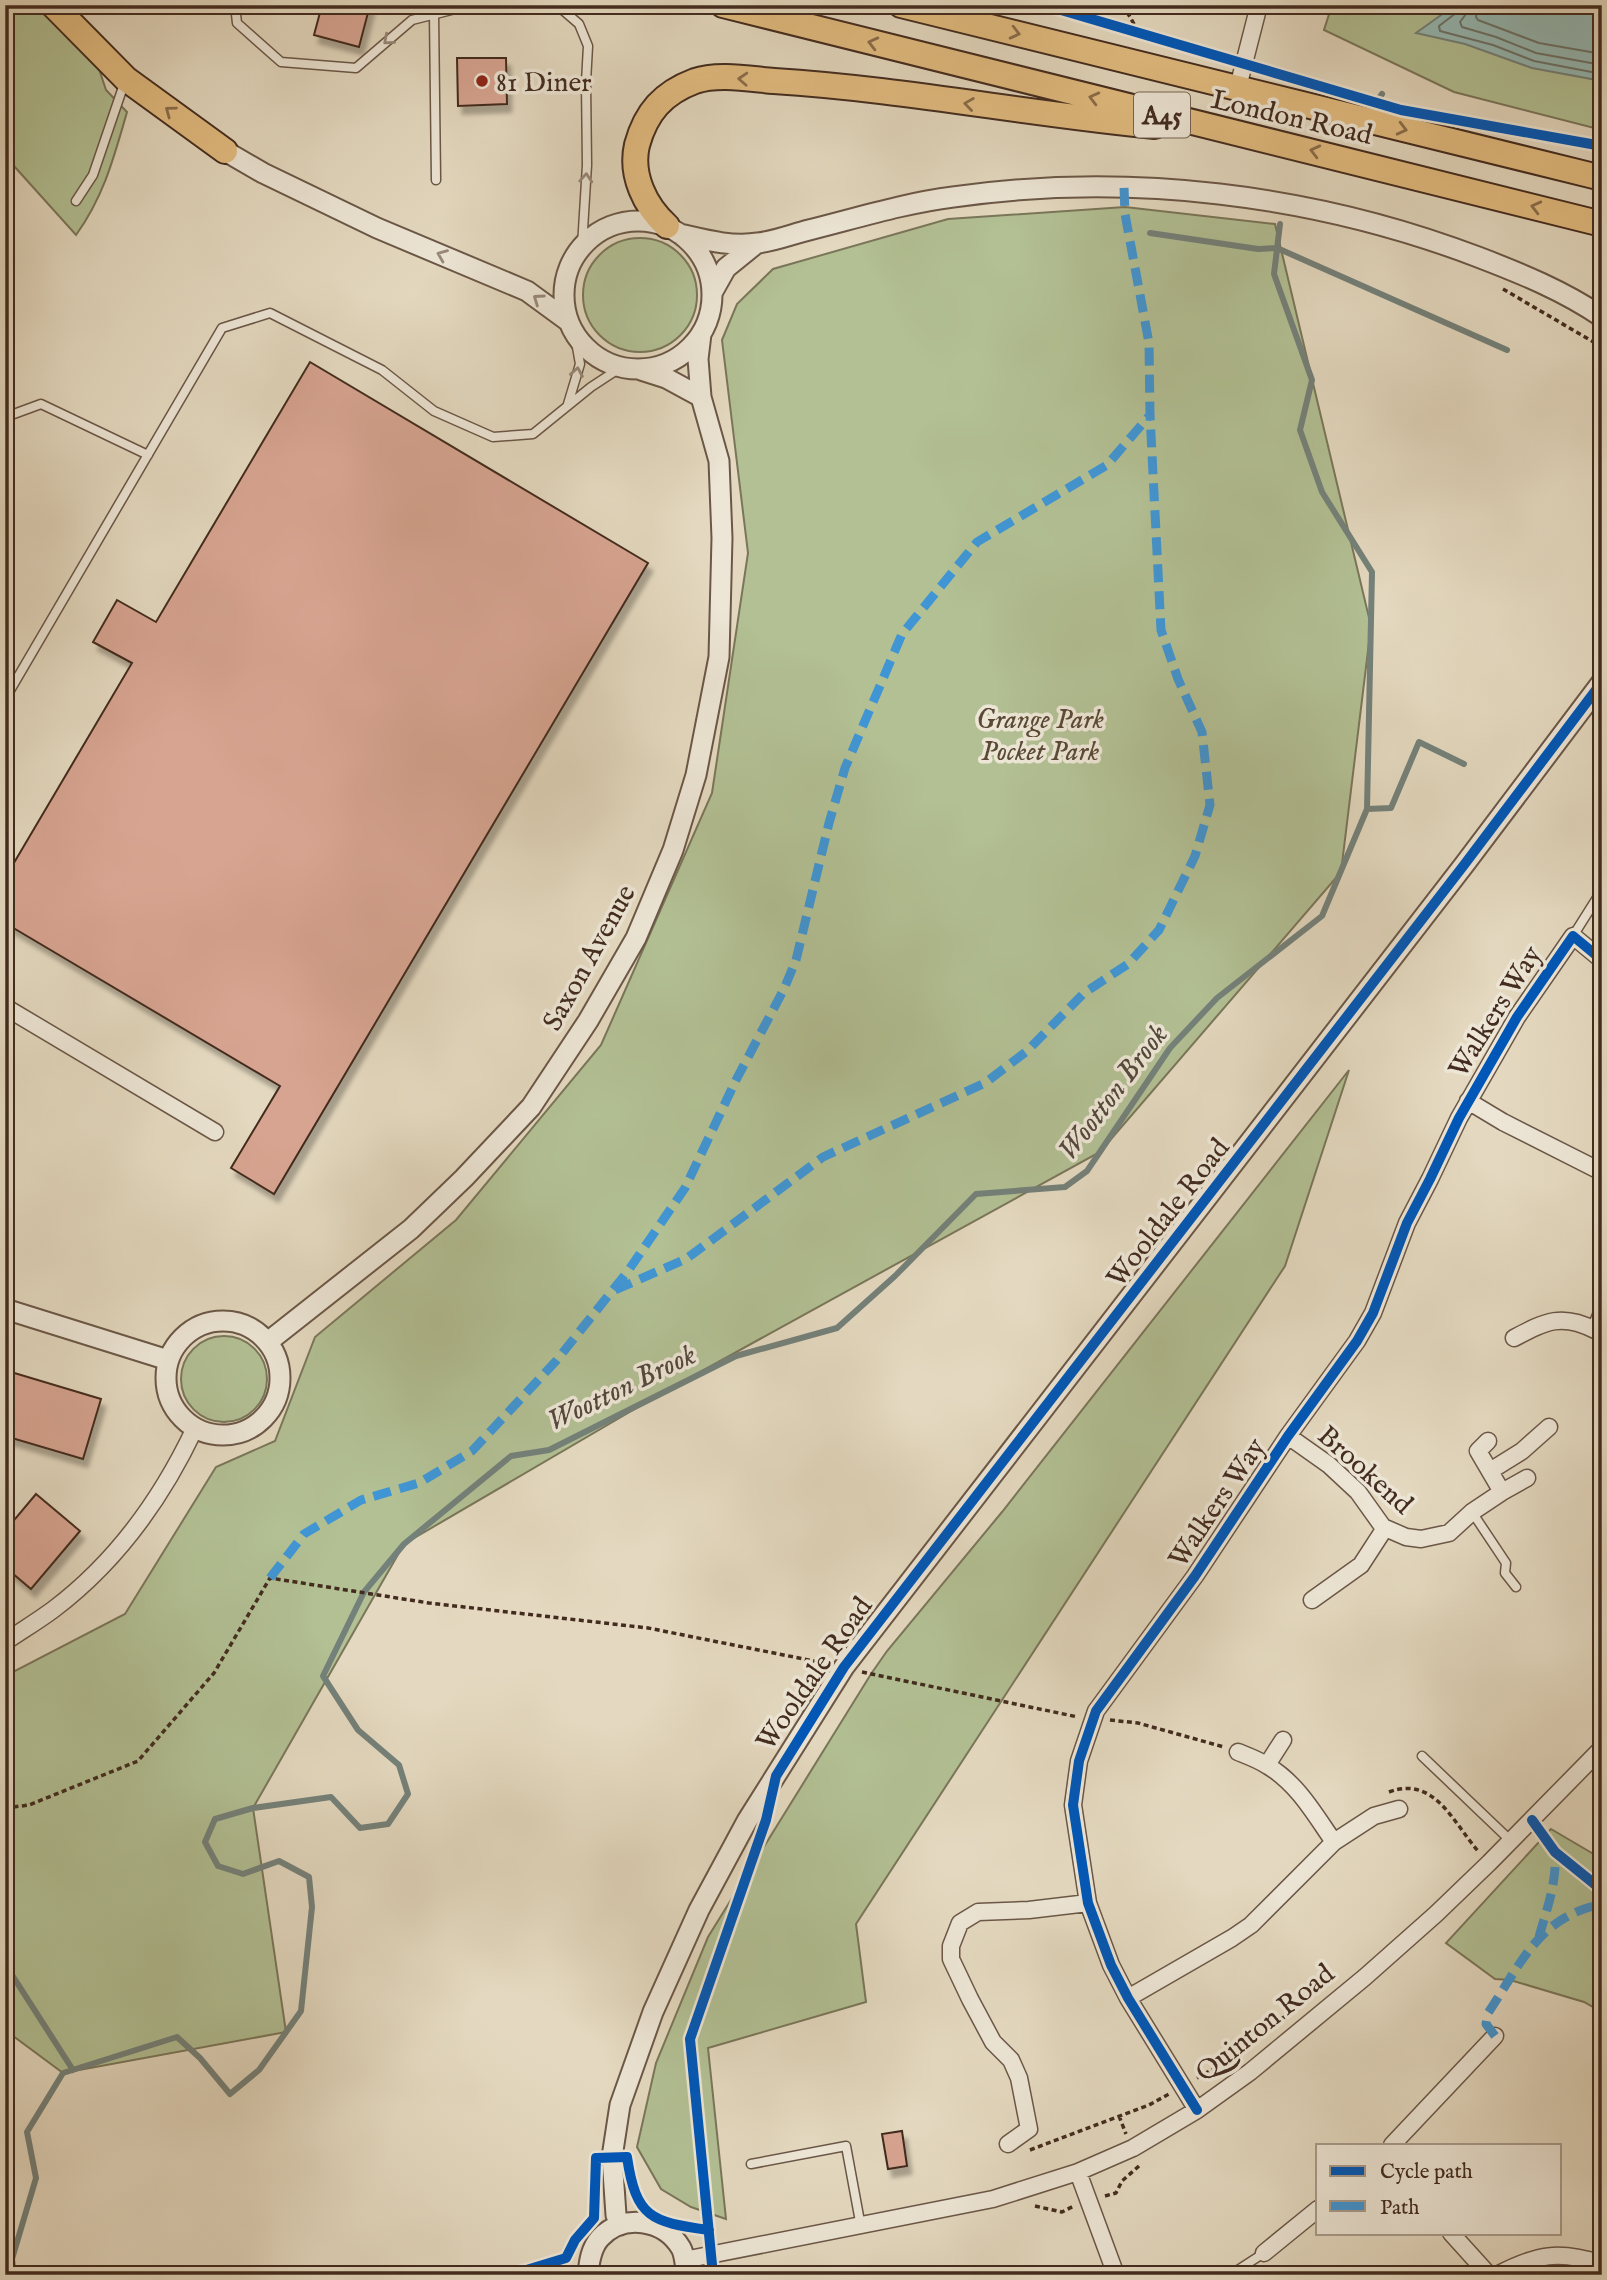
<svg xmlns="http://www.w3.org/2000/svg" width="1607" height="2280" font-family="'IM FELL English',serif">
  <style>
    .green { fill: #b2c094; stroke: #7a765a; stroke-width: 2 }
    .water { fill: #95bab6; stroke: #74817a; stroke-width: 2 }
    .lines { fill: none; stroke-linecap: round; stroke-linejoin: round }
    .shore { stroke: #6c736a; stroke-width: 2 }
    .stream { stroke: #74817a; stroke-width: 6 }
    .building { fill: #d7a491; stroke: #432c1f; stroke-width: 2; filter: url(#shadow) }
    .service-casing { stroke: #6b5747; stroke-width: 11 }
    .minor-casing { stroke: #6b5747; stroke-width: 19 }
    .tertiary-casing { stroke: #6b5747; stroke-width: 23 }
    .trunk-casing { stroke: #432c1f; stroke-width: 28 }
    .path { stroke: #432c1f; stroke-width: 3.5; stroke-dasharray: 5 3.5; stroke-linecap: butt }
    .service { stroke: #ede6d6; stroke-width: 8 }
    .minor { stroke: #ede6d6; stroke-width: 16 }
    .tertiary { stroke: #ede6d6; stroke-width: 19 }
    .trunk { stroke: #e2bc80; stroke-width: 24 }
    .quiet { stroke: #4096d5; stroke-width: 9; stroke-dasharray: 18 9; stroke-linecap: butt }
    .cycleway-casing { stroke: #ede6d6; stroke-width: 15 }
    .cycleway { stroke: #0057b8; stroke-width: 10 }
    .oneway { stroke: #8b6d4b }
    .oneway2 { stroke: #98897a }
    .poi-dot { fill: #8f2418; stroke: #ede6d6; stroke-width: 2.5 }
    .labels { text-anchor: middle; stroke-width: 7; stroke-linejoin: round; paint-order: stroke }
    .shield { fill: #ede6d6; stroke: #766456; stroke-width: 2 }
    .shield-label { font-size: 26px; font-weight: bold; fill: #432c1f }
    .poi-label { font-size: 28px; fill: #432c1f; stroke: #ede6d6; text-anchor: start }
    .street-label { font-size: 28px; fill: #432c1f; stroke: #ede6d6 }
    .park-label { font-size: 28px; font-style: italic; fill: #594a36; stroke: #ede6d6 }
    .water-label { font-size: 30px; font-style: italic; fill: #53483d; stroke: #ede6d6 }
  </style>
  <defs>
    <filter id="shadow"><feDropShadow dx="4.5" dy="8" stdDeviation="2" flood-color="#0004"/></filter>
  </defs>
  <rect width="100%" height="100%" fill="#e4d9c0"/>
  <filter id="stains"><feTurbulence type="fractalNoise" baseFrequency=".00286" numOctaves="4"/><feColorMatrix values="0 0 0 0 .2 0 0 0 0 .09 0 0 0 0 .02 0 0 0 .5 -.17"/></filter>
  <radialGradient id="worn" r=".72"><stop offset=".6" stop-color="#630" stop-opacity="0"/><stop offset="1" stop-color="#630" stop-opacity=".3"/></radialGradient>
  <path class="green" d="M5 5H35L97 63 106 90 127 112C114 157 104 196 76 235L5 156Z
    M1332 5H1602V130L1454 92 1324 30Z
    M1125 207 1275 224 1371 626 1341 872 1100 1152 669 1389 404 1544 253 1808 286 2032 63 2073 5 2030V1676L125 1614 216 1467 275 1441 315 1337 456 1220 601 1045 712 793 748 553 722 340 737 304 773 269 948 219Z
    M583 295a57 57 0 1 1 114 0a57 57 0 1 1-114 0Z
    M1349 1070 1285 1266 856 1924 866 2002 708 2048 726 2219 691 2207 661 2189 637 2147 656 2063 708 1937 871 1674 887 1651 1002 1512Z
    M181 1379a43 43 0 1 1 86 0a43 43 0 1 1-86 0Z
    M1551 1829 1602 1859V2012L1584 2002 1510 1980 1495 1979 1446 1943Z"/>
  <path class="water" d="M1455 5H1543L1593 9 1596 5H1602V81L1532 68 1465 44 1416 33Z"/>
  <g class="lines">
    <path class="shore" d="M1458 5 1456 13 1439 26 1440 31 1493 45 1534 61 1602 74
      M1467 5 1466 14 1460 22 1462 27 1496 37 1536 53 1602 65
      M1478 5 1476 17 1478 20 1539 43 1602 54"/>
    <path class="stream" d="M1377 101 1382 94
      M1150 233 1258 249 1277 248 1507 350
      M1367 809 1391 808 1419 742 1464 764
      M5 1964 73 2070
      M14 2275 12 2259 36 2178 27 2132 63 2073 177 2037 200 2058 230 2094 259 2070 301 2011 312 1907 309 1877 279 1861 243 1874 218 1866 205 1842 215 1819 253 1808 331 1797 360 1828 388 1824 408 1794 399 1765 358 1730 323 1676 364 1592 404 1544 511 1456 549 1450 736 1356 837 1328 895 1276 976 1194 1065 1187 1087 1171 1170 1048 1217 998 1322 916 1367 809 1372 572 1322 492 1300 430 1312 380 1274 274 1280 224"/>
  </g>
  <path class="building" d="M322 5H370L359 47 314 35Z
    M457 58H506L507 104 458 106Z
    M310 362 648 563 274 1194 231 1168 280 1086 5 923V878L132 663 93 642 117 600 156 622Z
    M11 1372 101 1399 83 1459 5 1436V1390Z
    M36 1494 80 1531 31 1589 5 1567V1531Z
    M902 2131 907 2166 888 2169 882 2134Z"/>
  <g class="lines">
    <g class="service-casing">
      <path id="service" d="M235 5 237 23 281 62 356 68 412 20 471 5
        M557 5 579 24 588 46 586 82 587 165 582 246
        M434 14 436 180
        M76 201 93 175 125 81
        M568 404 580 364 575 336
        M5 426 11 415 41 404 148 455
        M5 699 222 328 270 313 382 370 434 411 493 437 533 434 591 387 620 368
        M1573 936 1602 890
        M1472 1512 1506 1563 1505 1573 1516 1587
        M1422 1756 1511 1841
        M751 2164 846 2146 861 2227
        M1230 2275 1264 2253"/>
    </g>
    <g class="minor-casing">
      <path id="minor" d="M1238 87 1259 5
        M5 1007 215 1132
        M1468 1101 1503 1122 1602 1172
        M1602 1313 1595 1330 1602 1333
        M1514 1338C1546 1321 1562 1313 1595 1330
        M1288 1436 1329 1465 1358 1492 1383 1527 1406 1537 1421 1539 1449 1533 1472 1512 1502 1492 1478 1451 1488 1441
        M1490 1471 1522 1451 1549 1427
        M1502 1492 1527 1478
        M1312 1600 1361 1565 1385 1528
        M5 1642C21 1631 38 1621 54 1609 116 1562 162 1498 195 1428
        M1238 1752C1248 1756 1259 1760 1268 1766 1298 1784 1315 1815 1334 1842
        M1267 1765 1283 1740
        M1128 1998 1232 1938 1251 1925 1334 1842 1374 1816 1399 1809
        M1197 2110 1128 1998 1111 1965 1088 1903 1073 1805 1079 1761 1096 1711 1195 1576 1288 1436 1357 1341 1373 1313 1407 1223 1430 1179 1459 1118 1517 1017 1573 936 1602 960
        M1008 2144 1029 2129 1019 2078 1011 2060 993 2042 970 1999 951 1959V1946L960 1923 978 1912 1029 1910 1088 1903
        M1392 2145 1495 2036
        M1078 2172 1116 2275
        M1451 2233 1489 2275
        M1264 2253 1318 2209
        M684 2260 993 2199 1078 2172 1133 2148 1197 2110 1250 2072 1365 1977 1436 1914 1489 1863 1602 1748
        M1497 2275C1537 2254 1559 2250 1602 2264"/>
    </g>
    <g class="tertiary-casing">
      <path id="tertiary" d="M225 151 263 173 377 228 527 291 568 321
        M564 295a74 74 0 1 1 148 0a74 74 0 1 1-148 0Z
        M680 234C706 240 731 247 758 243 775 241 793 234 809 230 857 218 905 203 953 197 1128 172 1313 194 1478 257 1520 273 1564 291 1602 317
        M712 293 726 268 757 243
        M641 370 666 378 701 397
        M5 1309 168 1360
        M166 1378a57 57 0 1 1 114 0a57 57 0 1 1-114 0Z
        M269 1341 411 1229 464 1178 531 1107 588 1021 636 938 673 850 696 775 719 657 722 538 719 461 701 397 698 359 701 334
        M620 2225 616 2215 612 2157 620 2105 653 2012 699 1910 747 1821 844 1667 1464 865 1602 682
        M588 2275C589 2262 591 2248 600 2238 623 2213 664 2219 681 2248 685 2255 685 2266 687 2275"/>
    </g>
    <g class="trunk-casing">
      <path id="trunk" d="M53 5 126 79 225 151
        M723 5 1602 224
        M901 5 1602 178
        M667 226C645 206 630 175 637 145 646 112 663 93 695 81 718 73 750 79 774 81 902 89 1028 114 1155 126"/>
    </g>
    <path class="path" d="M1123 5 1138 31
      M1503 289 1602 347
      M862 1672 1078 1717
      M1110 1720 1138 1723 1224 1747
      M1389 1792C1434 1775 1453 1822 1478 1851
      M5 1808 29 1805 138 1761 214 1673 270 1578 429 1603 648 1628 824 1663
      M1197 2078 1215 2068 1310 1998
      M1119 2116 1126 2134
      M1030 2150 1149 2105 1169 2094
      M1105 2196 1116 2193 1122 2181 1139 2166
      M1035 2206 1062 2212 1074 2206"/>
    <use href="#service" class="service"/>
    <use href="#minor" class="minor"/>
    <use href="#tertiary" class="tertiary"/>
    <use href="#trunk" class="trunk"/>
    <path class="quiet" d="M615 1290 686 1259 823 1157 985 1083 1027 1051 1084 993 1128 964 1159 930 1195 856 1210 805 1202 732 1178 679 1161 630 1150 415
      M270 1578 304 1534 361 1500 419 1483 472 1451 556 1361 628 1271 685 1188 736 1080 784 989 796 960 829 823 845 768 902 634 977 542 1107 465 1150 415 1149 343 1125 214 1124 187
      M1539 1937C1547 1908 1557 1883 1555 1852
      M1495 2036 1486 2024 1488 2013C1521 1964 1538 1917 1602 1904"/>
    <g class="cycleway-casing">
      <path id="cycleway" d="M1044 5 1401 110 1602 146
        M1532 1820 1555 1852 1602 1890
        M1197 2110 1128 1998 1111 1965 1088 1903 1073 1805 1079 1761 1096 1711 1195 1576 1288 1436 1357 1341 1373 1313 1407 1223 1430 1179 1459 1118 1517 1017 1573 936 1602 960
        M510 2275 566 2258 575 2240 594 2218 596 2158 627 2157C636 2218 651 2222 709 2230
        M713 2275 690 2039 766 1820 776 1776 844 1667 1464 865 1602 682"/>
    </g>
    <use href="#cycleway" class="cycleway"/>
  </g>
  <defs><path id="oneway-chevron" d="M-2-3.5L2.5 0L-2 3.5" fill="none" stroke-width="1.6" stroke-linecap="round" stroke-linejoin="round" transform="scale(1.75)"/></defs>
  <g class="oneway">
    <use href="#oneway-chevron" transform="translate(1015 33) rotate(14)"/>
    <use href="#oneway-chevron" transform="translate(873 43) rotate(-166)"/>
    <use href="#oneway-chevron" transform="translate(743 79) rotate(-177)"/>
    <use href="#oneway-chevron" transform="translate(1094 98) rotate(-166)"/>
    <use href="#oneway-chevron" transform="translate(969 104) rotate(-172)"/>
    <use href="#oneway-chevron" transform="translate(170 111) rotate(-144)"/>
    <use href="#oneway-chevron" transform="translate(1402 129) rotate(14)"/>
    <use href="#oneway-chevron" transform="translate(1315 151) rotate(-166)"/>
    <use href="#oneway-chevron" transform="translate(1536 207) rotate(-166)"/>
  </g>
  <g class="oneway2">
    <use href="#oneway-chevron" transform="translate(388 40) rotate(139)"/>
    <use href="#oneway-chevron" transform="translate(586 178) rotate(-86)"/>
    <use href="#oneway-chevron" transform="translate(442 255) rotate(-158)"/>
    <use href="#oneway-chevron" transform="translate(538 299) rotate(-145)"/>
    <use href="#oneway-chevron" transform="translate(577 372) rotate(-80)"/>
  </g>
  <circle class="poi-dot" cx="482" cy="81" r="7"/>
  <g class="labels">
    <rect class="shield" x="1134" y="92.5" width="56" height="45" rx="5"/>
    <g class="shield-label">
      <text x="1162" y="124">A45</text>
    </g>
    <g class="poi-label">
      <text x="496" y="91">81 Diner</text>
    </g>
    <g class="street-label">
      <text transform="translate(1292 116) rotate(13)" y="10">London Road</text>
      <text transform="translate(588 957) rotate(-61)" y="10">Saxon Avenue</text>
      <text transform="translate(1494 1011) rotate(-58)" y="10">Walkers Way</text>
      <text transform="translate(1167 1212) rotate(-52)" y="10">Wooldale Road</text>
      <text transform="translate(1366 1469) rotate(42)" y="10">Brookend</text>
      <text transform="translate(1216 1502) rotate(-56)" y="10">Walkers Way</text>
      <text transform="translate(813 1673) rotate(-55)" y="10">Wooldale Road</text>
      <text transform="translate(1264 2022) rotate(-39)" y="10">Quinton Road</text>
    </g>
    <g class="park-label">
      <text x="1040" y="728">Grange Park<tspan x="1040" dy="32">Pocket Park</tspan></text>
    </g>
    <g class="water-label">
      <text transform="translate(1112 1092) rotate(-53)" y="10">Wootton Brook</text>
      <text transform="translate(621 1387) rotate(-26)" y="10">Wootton Brook</text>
    </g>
  </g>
  <rect width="1607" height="2280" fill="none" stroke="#e4d9c0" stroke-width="28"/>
  <rect x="7" y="7" width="1593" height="2266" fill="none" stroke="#432c1f" stroke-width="3.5"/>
  <rect x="14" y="14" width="1579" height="2252" fill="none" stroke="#432c1f" stroke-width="2"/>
  <rect x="1316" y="2144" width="245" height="91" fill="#ede6d6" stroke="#a99c8d" stroke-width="2"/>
  <rect x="1330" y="2166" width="35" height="10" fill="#0057b8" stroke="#a99c8d" stroke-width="2"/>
  <text x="1380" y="2178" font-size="21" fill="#432c1f">Cycle path</text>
  <rect x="1330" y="2201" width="35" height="10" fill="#4096d5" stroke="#a99c8d" stroke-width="2"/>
  <text x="1380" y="2214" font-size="21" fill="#432c1f">Path</text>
  <rect width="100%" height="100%" filter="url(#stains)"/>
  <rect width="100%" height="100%" fill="url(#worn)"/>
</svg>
